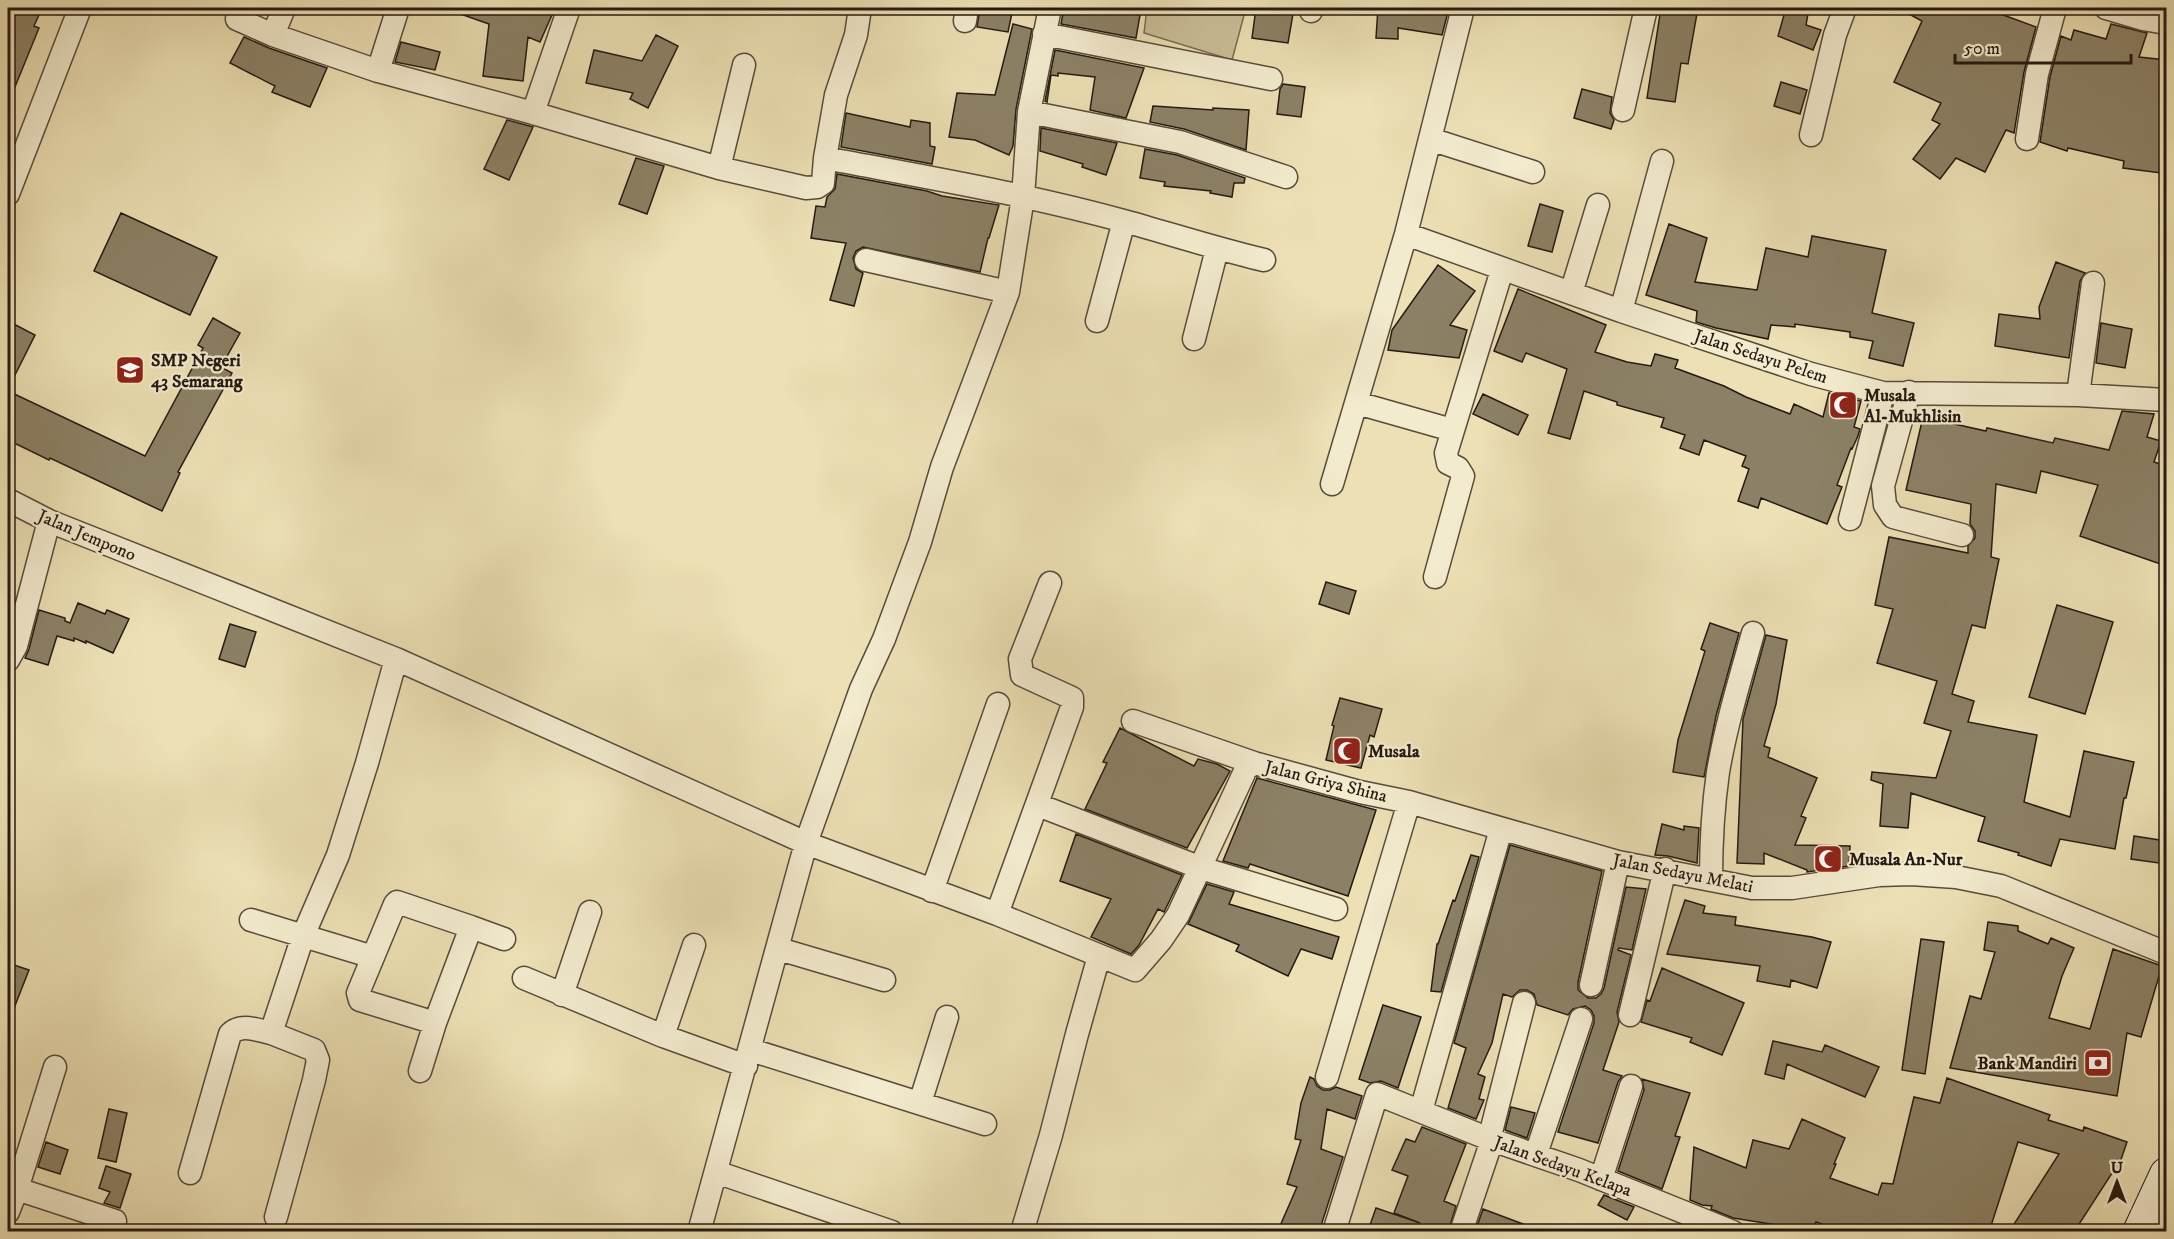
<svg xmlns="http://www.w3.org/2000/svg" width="2174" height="1239" font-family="'IM FELL DW Pica',serif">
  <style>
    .green { fill: #cabe98; stroke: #786c55; stroke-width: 1.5 }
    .building { fill: #8c8166; stroke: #251a12; stroke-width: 1.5 }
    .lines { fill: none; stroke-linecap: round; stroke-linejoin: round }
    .minor-casing { stroke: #574c3a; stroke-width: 25 }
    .secondary-casing { stroke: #251a12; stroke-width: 34 }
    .minor { stroke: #f3ebce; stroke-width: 22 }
    .secondary { stroke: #f3ebce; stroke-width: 32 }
    .labels { text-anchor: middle; stroke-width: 4.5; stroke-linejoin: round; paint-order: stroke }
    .street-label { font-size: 18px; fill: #251a12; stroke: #f3ebce }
    .poi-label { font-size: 18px; font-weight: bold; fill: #251a12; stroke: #f3ebce; text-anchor: start }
  </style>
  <rect width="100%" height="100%" fill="#ece0b4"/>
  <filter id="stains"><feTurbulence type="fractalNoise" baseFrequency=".00333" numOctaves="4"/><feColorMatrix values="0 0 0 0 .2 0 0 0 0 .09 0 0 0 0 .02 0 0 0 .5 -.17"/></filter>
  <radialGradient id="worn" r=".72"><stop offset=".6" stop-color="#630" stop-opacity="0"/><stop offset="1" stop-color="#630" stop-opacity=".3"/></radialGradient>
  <path class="green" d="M1147 8H1246L1232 60 1144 33Z"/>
  <path class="building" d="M8 8H42L34 26 39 28 8 104Z
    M449 8H555L540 42 528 37 523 81 483 76 489 24 449 10Z
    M980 8H1013L1008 32 977 27Z
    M1064 8H1123L1122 12 1140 15 1136 38 1061 24Z
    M1256 8H1294L1288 43 1252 38Z
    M1378 8H1449L1442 35 1398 28V39L1376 38Z
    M1661 8H1698L1688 64 1681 63 1675 102 1647 98Z
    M1786 8H1809L1806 25 1821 30 1813 50 1778 36Z
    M1898 8H2001L1998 13 2036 27 2024 72 2014 133 2006 130 1985 172 1956 158 1940 179 1913 159 1940 124 1932 120 1941 103 1894 82 1922 21Z
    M1013 24 1032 29 1016 109 1013 146 1009 155 975 140 949 137 957 93 995 95Z
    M2111 24 2147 33 2139 57 2166 60V171H2161V173L2123 168 2124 161 2068 148 2067 151 2040 142 2050 77 2061 36 2071 40 2074 30 2106 39Z
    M656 35 678 46 648 108 630 99 633 93 586 83 594 50 642 61Z
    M244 37 269 48 327 68 310 107 272 92 275 86 230 63Z
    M401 42 440 52 435 70 395 62Z
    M1055 50 1144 68 1126 118 1090 110 1095 77 1058 73V76L1051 75 1047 102 1045 101Z
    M1781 82 1807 90 1800 114 1774 106Z
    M1283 84 1305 87 1301 117 1277 114 1280 89Z
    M1582 89 1612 97 1610 113 1614 120 1611 129 1574 118Z
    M1153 106 1213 110V108L1249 110 1246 150 1184 129 1150 122Z
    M846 113 910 127 911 120 930 123V146L935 147 932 164 841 147Z
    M507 120 533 127 509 180 484 169Z
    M1041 128 1117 143 1106 175 1082 167 1083 164 1040 151Z
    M1145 149 1177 155 1245 178 1244 183H1234L1232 197 1210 193 1211 191 1164 186 1165 182 1140 178Z
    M636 158 664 166 647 214 619 204Z
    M837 174 927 191 942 196 999 205 989 238H988L980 272 863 247 856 251 853 258 856 269 863 273 854 306 830 300 846 243 811 238 816 206 825 207 827 197 835 189Z
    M1540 204 1563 211 1552 252 1528 246Z
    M121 213 217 257 190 315 94 271Z
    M1669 224 1707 238 1695 282 1757 290 1766 248 1808 257 1812 236 1886 250 1872 313 1914 323 1903 366 1869 358 1873 341 1850 337V332L1795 324V327L1771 325 1768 339 1716 328 1696 322 1697 311 1646 295Z
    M2056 262 2085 273 2080 281 2069 358 1995 346 1999 314 2040 319 2039 307Z
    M1438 265 1475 291 1450 325 1467 330 1459 358 1388 350 1392 330Z
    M1518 289 1606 325 1595 352 1627 362 1651 366 1655 354 1678 360 1675 368 1724 386 1746 397 1790 414 1794 404 1823 417 1829 393 1861 401 1854 427 1860 429 1858 436 1852 449 1851 448 1837 485 1842 487 1827 524 1761 498 1758 508 1738 501 1749 469 1742 466 1746 456 1704 440 1699 455 1680 448 1685 435 1661 427 1664 418 1617 405V402L1584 391 1570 439 1548 433 1567 369 1526 353 1522 362 1494 351Z
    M213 318 240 333 221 367 232 373 178 472 180 473 162 511 50 458 49 460 8 440V391L145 456 203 348 198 345Z
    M8 321 35 335 8 389Z
    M2101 323 2132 329 2125 368 2096 363Z
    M1483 394 1528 415 1518 435 1473 414Z
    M2122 411 2154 414 2147 437 2161 441 2154 462 2166 466V566L2080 536 2098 485 2041 471 2036 493 1996 484 1991 557 1999 559 1985 628 1972 625 1952 694 1974 701 1968 722 2037 735 2024 802 2070 817 2084 751 2134 762 2126 798H2124L2115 849 2060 839 2051 866 2018 855 2019 853 1978 841 1985 817 1911 793 1908 828 1880 826 1883 784 1871 780 1872 772 1936 778 1951 731 1924 723 1937 681 1877 663 1893 609 1875 605 1889 537 1968 553V546L1975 538V531L1970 524 1971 504 1906 490 1923 417 1986 431 1987 428 2053 443 2055 438 2109 450Z
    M1326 582 1356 591 1349 614 1319 604Z
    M78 603 105 614 107 610 129 619 113 653 86 641V643L74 638V641L57 636 48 665 25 658 29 649 39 610 65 618V621L70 623Z
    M2057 605 2113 622 2085 714 2029 697Z
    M1710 623 1739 633 1716 716 1704 777 1673 772 1678 740 1705 651 1701 649Z
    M230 624 256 632 245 667 219 659Z
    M1766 635 1787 640 1776 704 1764 746 1770 748 1768 757 1817 778 1801 816 1806 818 1795 845 1850 846 1849 866 1807 872V870L1764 853V864L1737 863 1743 719Z
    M1340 698 1382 709 1374 737 1370 735 1361 768 1326 760 1334 726 1332 725Z
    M1120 728 1194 766 1198 759 1217 764 1230 771 1187 848 1085 809 1107 763 1103 762Z
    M1257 778 1376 810 1348 896 1250 864 1248 868 1223 861Z
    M1662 824 1684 830V826L1699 828 1697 863 1668 856 1655 855Z
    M1076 834 1182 875 1166 908 1164 912 1158 909 1139 945 1131 954 1091 937 1111 899 1060 881Z
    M2134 836 2166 841V864L2131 859Z
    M1510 845 1602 871 1578 982V990L1588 998H1596L1601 994 1604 988 1626 887 1646 889 1632 950 1619 948 1618 950 1631 955 1617 1012 1619 1022 1603 1070 1622 1076 1618 1082 1598 1143 1558 1132 1594 1023V1016L1591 1010 1585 1006 1573 1009 1568 1015 1537 1005 1534 994 1527 990H1520L1512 997 1503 994 1492 1043 1478 1074 1485 1077 1479 1099 1484 1100 1476 1119 1448 1108 1466 1048 1454 1043Z
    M1471 855 1479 857 1441 992 1431 991 1437 944H1438L1453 900 1455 901Z
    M1207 884 1234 892 1229 904 1339 937 1332 959 1301 949 1288 976 1236 951 1239 945 1188 924Z
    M1685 900 1705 906 1703 913 1736 917 1735 925 1812 937 1831 942 1817 988 1791 980 1790 987 1757 981 1760 966 1667 954Z
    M1988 922 2018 926V931L2048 944 2051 938 2074 948 2062 976 2049 1018 2090 1029 2113 949 2162 966 2141 1037 2127 1033 2117 1096 1950 1068 1970 996 1981 999 1995 952 1984 950Z
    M1921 939 1944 942 1925 1074 1902 1070Z
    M8 963 29 970 9 1021H8Z
    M1662 968 1744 1003 1722 1055 1690 1042 1692 1038 1641 1022 1647 1000 1650 1001Z
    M1383 1005 1421 1017 1398 1088 1381 1081 1370 1083 1359 1079Z
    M1773 1041 1822 1052 1825 1045 1879 1067 1865 1097 1787 1064 1784 1079 1765 1074Z
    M1310 1077 1314 1079 1317 1086 1323 1090H1330L1336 1087 1362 1096 1355 1119 1327 1109 1321 1149 1343 1157 1319 1232H1292L1280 1226 1297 1187 1287 1184 1301 1140 1295 1139 1301 1103Z
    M1947 1078 2050 1115 2048 1120 2083 1131 2084 1127 2127 1142 2116 1174 2112 1173 2074 1232H2009L2059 1154 2018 1142 1989 1232H1958L1942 1225 1941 1232H1846L1816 1222 1811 1232H1808L1803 1229 1733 1218 1711 1209 1712 1206 1702 1205 1690 1200 1694 1147 1746 1168 1753 1140 1789 1149 1802 1119 1845 1138 1834 1164H1836L1830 1178 1878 1195 1882 1183 1893 1184 1914 1097 1940 1103Z
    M1642 1079 1690 1093 1675 1136 1680 1137 1662 1189 1618 1171 1644 1090Z
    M1511 1107 1535 1113 1527 1138 1505 1130Z
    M109 1109 127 1113 116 1162 98 1158Z
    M1422 1127 1466 1144 1444 1201 1456 1206 1448 1232 1435 1229 1434 1232H1389L1370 1225 1376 1208 1420 1223 1394 1213 1408 1176 1392 1170 1406 1139 1415 1142Z
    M46 1142 68 1150 60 1174 38 1167Z
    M106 1166 131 1174 120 1208 104 1203 110 1192 99 1188Z
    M1604 1195 1634 1207 1627 1220 1598 1205Z
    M1483 1209 1539 1230V1232H1475Z"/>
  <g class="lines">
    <g class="minor-casing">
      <path id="minor" d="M1050 8 1029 112 1023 197 1008 292 942 467 920 542 884 639 861 689 806 843 997 914 1135 970 1161 940 1178 915 1246 769 1254 763 1360 792 1409 802 1618 862 1752 888H1792L1879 875 1911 874 1956 877 2001 886 2166 953
        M2106 8 2143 19 2166 23
        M1311 11 1312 8
        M237 19 273 35 378 71 533 113 719 168 806 188 817 187 823 183 825 158 836 95 856 35 860 8
        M965 21 967 8
        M1044 34 1271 79
        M273 35 284 8
        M378 71 398 8
        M1623 110 1646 8
        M1029 112 1180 142 1286 177
        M533 113 569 8
        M1811 135 1835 35 1845 8
        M1430 139 1533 172
        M2027 139 2037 74 2055 8
        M825 158C925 177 1026 194 1124 221 1171 234 1217 249 1264 260
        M719 168 744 65
        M8 194 80 8
        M1406 234 1621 311 1811 374 1883 393 2078 395 2166 400
        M866 260 1008 292
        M1571 293 1598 205
        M1621 311 1662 161
        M1097 321 1124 221
        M1194 339 1217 249
        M1909 392 1883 486 1885 505 1893 517 1962 535
        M2078 395 2093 283
        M1357 403 1452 430
        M1332 484 1406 234 1463 8
        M8 500 49 521 396 659 806 843 699 1232
        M1850 519 1883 393
        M1435 577 1463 476 1458 468 1448 463 1446 453 1502 270
        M8 660 16 646 49 521
        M1133 721 1254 763
        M1038 805 1201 868 1336 909
        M1711 879C1711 843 1713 807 1718 772 1726 725 1740 679 1753 633
        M932 891 998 704
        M997 914 1072 707V698L1022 675 1020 659 1050 583
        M251 920 373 957 358 993 360 1000 435 1023 420 1071
        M471 927 504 939
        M779 949 884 980
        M373 957 395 904 397 902 471 927 435 1023
        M524 978 663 1036 746 1066
        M1591 985 1618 862
        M562 995 590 912
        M1630 1015 1665 869
        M271 1033 314 1050 318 1060 314 1080 276 1217
        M663 1036 694 945
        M751 1050 985 1124
        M1327 1077 1409 802
        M920 1103 947 1017
        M1421 1111 1501 829
        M1536 1154 1581 1019
        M716 1172 892 1232
        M190 1173 230 1034C241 1023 257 1030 271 1033L303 936 338 855 367 763 396 659
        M1601 1179 1631 1086
        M17 1189 115 1221
        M8 1212 17 1189 55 1067
        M1022 1232 1051 1135 1077 1034 1099 956
        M1334 1232 1377 1094 1492 1140 1579 1170 1733 1232
        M1461 1232 1492 1140 1491 1132 1524 1003"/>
    </g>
    <g class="secondary-casing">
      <path id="secondary" d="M2139 1232 2166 1174"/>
    </g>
    <use href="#minor" class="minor"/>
    <use href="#secondary" class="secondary"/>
  </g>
  <defs>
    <g id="school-square" transform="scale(1.5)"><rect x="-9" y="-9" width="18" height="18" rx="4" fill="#8f2418" stroke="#f3ebce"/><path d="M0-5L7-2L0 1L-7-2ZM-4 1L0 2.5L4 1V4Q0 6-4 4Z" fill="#fff"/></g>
    <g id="mosque-square" transform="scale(1.5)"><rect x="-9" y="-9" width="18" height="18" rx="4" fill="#8f2418" stroke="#f3ebce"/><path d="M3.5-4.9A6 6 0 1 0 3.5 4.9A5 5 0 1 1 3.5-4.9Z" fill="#fff"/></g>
    <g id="bank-square" transform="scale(1.5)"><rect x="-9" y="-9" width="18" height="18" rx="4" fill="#8f2418" stroke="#f3ebce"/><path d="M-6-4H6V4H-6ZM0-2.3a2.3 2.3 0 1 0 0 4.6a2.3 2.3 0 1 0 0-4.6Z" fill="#fff"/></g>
  </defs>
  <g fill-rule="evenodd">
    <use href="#school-square" x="130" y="370"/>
    <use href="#mosque-square" x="1843" y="405"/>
    <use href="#mosque-square" x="1347" y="751"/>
    <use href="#mosque-square" x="1828" y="859"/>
    <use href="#bank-square" x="2098" y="1063"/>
  </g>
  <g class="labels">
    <g class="street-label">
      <text transform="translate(1761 356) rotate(18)" y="6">Jalan Sedayu Pelem</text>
      <text transform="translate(87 535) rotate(23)" y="6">Jalan Jempono</text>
      <text transform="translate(1326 781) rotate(14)" y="6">Jalan Griya Shina</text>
      <text transform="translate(1683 873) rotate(11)" y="6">Jalan Sedayu Melati</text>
      <text transform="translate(1563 1166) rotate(20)" y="6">Jalan Sedayu Kelapa</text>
    </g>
    <g class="poi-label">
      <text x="151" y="366">SMP Negeri<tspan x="151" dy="21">43 Semarang</tspan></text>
      <text x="1864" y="401">Musala<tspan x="1864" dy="21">Al-Mukhlisin</tspan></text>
      <text x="1368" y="757">Musala</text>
      <text x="1849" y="865">Musala An-Nur</text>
      <text x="2077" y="1069" text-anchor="end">Bank Mandiri</text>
    </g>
  </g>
  <rect width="2174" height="1239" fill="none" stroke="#ece0b4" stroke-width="30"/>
  <rect x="9" y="9" width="2156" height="1221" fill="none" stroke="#251a12" stroke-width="3"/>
  <rect x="15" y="15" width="2144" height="1209" fill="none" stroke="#251a12" stroke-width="1.5"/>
  <g transform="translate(2117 1182)" stroke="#f3ebce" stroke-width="4.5" paint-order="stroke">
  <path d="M0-4.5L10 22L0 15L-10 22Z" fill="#251a12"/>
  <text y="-9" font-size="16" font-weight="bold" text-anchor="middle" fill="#251a12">U</text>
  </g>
  <path d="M1955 54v9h176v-9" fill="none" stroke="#251a12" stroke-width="3"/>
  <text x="1964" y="54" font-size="18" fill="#251a12" stroke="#f3ebce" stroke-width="4.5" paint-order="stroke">50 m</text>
  <rect width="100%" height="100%" filter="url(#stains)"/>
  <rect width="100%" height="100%" fill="url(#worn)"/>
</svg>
